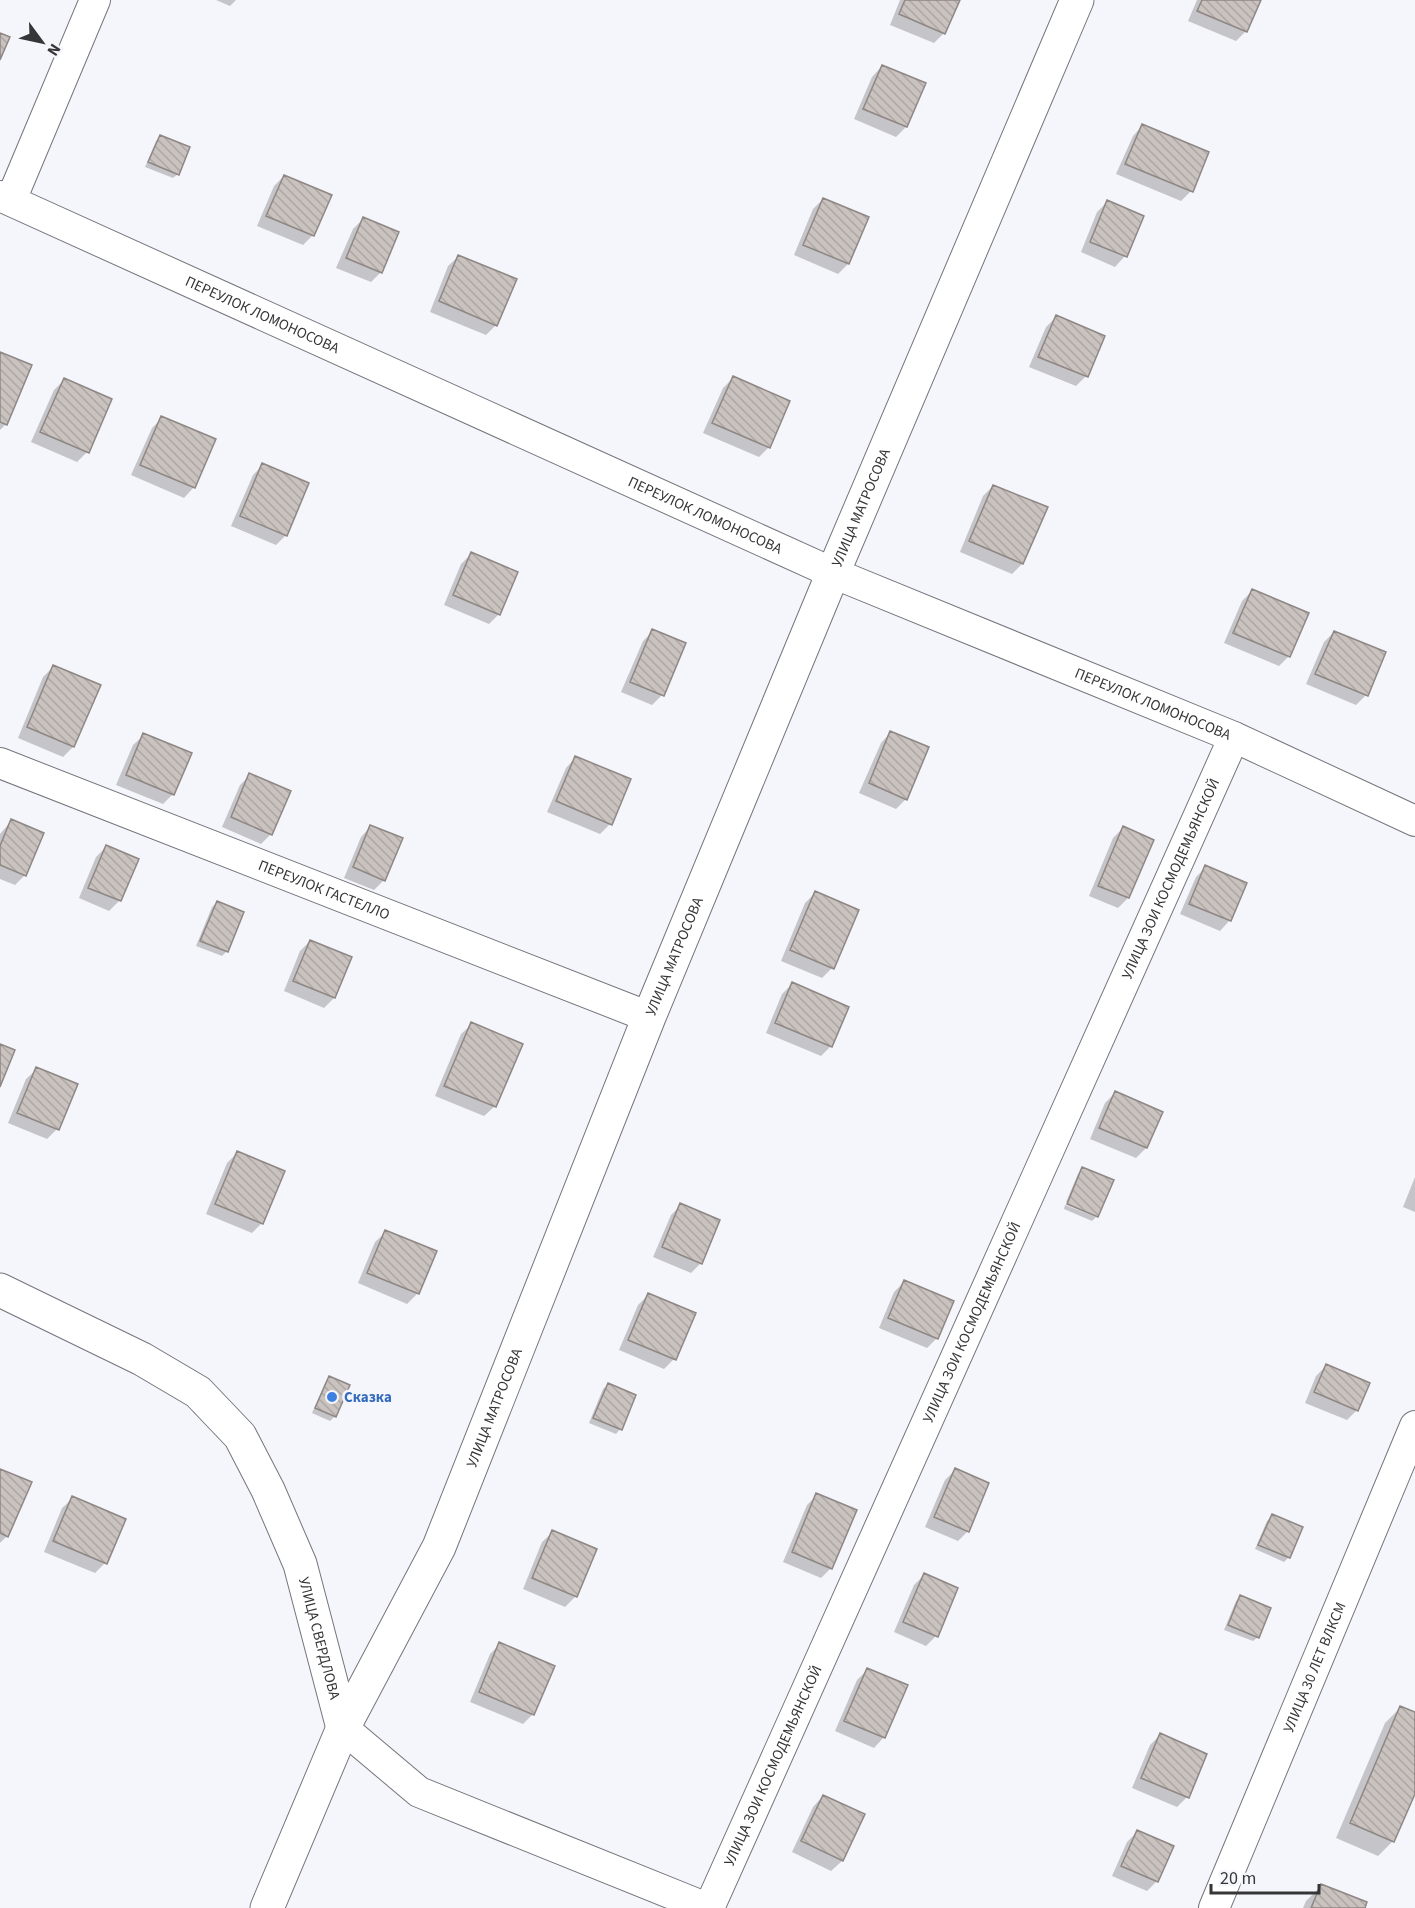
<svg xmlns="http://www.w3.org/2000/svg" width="1415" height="1908" font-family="'Source Sans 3',sans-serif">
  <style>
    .shadow { fill: #0003 }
    .building { fill: url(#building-back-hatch); stroke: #8e8784; stroke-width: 1.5 }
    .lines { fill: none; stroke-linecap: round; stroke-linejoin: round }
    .street-casing { stroke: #75757c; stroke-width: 32 }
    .secondary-casing { stroke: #75757c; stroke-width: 35 }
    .street { stroke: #fff; stroke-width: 30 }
    .secondary { stroke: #fff; stroke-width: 33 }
    .shop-dot { fill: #3f7fe0; stroke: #f5f5fc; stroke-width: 2 }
    .labels { text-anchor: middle; stroke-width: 5; stroke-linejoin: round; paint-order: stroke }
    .street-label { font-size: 15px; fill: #363639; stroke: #f5f5fc }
    .shop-label { font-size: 15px; font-weight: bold; fill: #366cbe; stroke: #f5f5fc; text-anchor: start }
  </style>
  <defs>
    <pattern id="building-back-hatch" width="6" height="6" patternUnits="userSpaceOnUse" patternTransform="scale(1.5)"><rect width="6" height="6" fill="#c9c2bf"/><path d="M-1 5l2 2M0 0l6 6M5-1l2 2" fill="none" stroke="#ada7a5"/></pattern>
  </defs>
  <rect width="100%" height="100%" fill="#f5f5fc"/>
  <path class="shadow" d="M216 0H236L230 6Z
    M900 0H958L944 33 934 43 890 25Z
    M1197 0H1259L1246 31 1236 41 1188 21Z
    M882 66 924 84 906 127 896 137 854 119 872 77Z
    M1143 125 1191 191 1181 201 1116 174 1133 136Z
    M161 136 178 174 173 178 145 167 156 141Z
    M284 176 313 235 303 245 257 226 274 186Z
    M823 199 867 218 848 264 838 274 794 255 813 209Z
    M1107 202 1142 217 1125 256 1115 267 1081 252 1097 212Z
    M363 219 381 272 371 282 336 268 353 229Z
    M459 256 496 325 486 335 430 312 448 266Z
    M1056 317 1086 376 1076 386 1029 367 1046 327Z
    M0 354 6 424 0 430Z
    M733 378 769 447 759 457 703 433 723 388Z
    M64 380 110 400 87 452 77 462 31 442 54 390Z
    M162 418 194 487 184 498 131 475 152 428Z
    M263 465 286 535 276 545 231 526 253 475Z
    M993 486 1022 564 1012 574 960 552 983 496Z
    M471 554 499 614 489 624 444 605 461 564Z
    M1252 591 1289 656 1279 666 1224 643 1242 601Z
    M653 631 662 695 652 705 621 692 643 641Z
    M1334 632 1366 695 1356 705 1306 684 1324 642Z
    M53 667 73 747 63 757 18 738 43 677Z
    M891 732 906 799 896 809 859 793 881 743Z
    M144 735 173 794 163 804 116 785 133 745Z
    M576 757 610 824 600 834 547 812 566 768Z
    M250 775 271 834 261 844 222 827 240 785Z
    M11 821 25 875 15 885 0 879V834Z
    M371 826 384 880 374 890 344 878 361 837Z
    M1123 828 1152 841 1128 898 1118 908 1089 896 1113 838Z
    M106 847 137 859 120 900 109 911 79 898 96 857Z
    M1206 867 1230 920 1220 931 1180 914 1196 877Z
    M815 893 832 968 822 978 781 961 805 903Z
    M217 902 243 913 227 951 222 956 196 946 212 907Z
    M310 941 350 958 334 998 324 1008 284 991 300 951Z
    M792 984 831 1046 821 1056 766 1033 782 994Z
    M472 1024 495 1106 484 1116 435 1096 461 1034Z
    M37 1069 57 1129 47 1139 8 1123 26 1079Z
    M1115 1093 1161 1112 1146 1148 1136 1158 1090 1139 1105 1103Z
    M237 1153 262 1223 252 1233 206 1214 227 1163Z
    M1083 1169 1097 1215 1066 1202 1078 1174Z
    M1415 1177V1212L1403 1207Z
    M681 1205 701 1263 691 1273 653 1257 671 1215Z
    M1065 1205 1096 1217 1092 1221 1064 1209Z
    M386 1232 435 1252 417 1294 407 1304 358 1283 375 1242Z
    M904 1282 937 1338 927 1348 879 1328 894 1292Z
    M649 1294 674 1359 664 1369 619 1350 638 1305Z
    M1326 1366 1357 1410 1347 1420 1305 1403 1316 1376Z
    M329 1378 335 1416 330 1421 312 1413 325 1383Z
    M608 1385 620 1429 616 1434 589 1423 603 1389Z
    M0 1470 7 1536 0 1543Z
    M955 1470 968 1531 958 1541 925 1527 945 1480Z
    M817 1495 831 1568 821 1578 783 1562 807 1505Z
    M73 1498 105 1563 95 1573 44 1552 62 1508Z
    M1272 1516 1289 1557 1284 1562 1255 1549 1267 1521Z
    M553 1532 595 1550 575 1597 565 1607 523 1589 542 1542Z
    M924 1575 936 1636 926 1646 894 1632 914 1585Z
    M1241 1596 1258 1637 1253 1641 1224 1630 1236 1601Z
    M500 1644 533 1714 523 1724 470 1702 490 1654Z
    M867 1670 884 1737 874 1748 835 1731 857 1680Z
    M1400 1708 1415 1714V1790L1393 1841 1378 1856 1336 1838 1385 1723Z
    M1160 1735 1187 1797 1177 1807 1132 1788 1150 1745Z
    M823 1796 863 1815 842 1861 831 1871 792 1852 813 1807Z
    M1137 1832 1157 1881 1147 1891 1112 1876 1127 1842Z
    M1321 1886 1363 1908H1303L1306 1901Z"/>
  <path class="building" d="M905 0H960L945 34 899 14Z
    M1202 0H1261L1247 32 1197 11Z
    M0 33 10 37 0 60Z
    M882 65 926 83 907 127 863 109Z
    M1142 124 1209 152 1193 192 1125 164Z
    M160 135 190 147 179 175 148 162Z
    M284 175 332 195 314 236 266 216Z
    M823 198 869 217 849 264 803 245Z
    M1107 200 1144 216 1127 257 1090 242Z
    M363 217 399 232 382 273 346 258Z
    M458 255 517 279 497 326 439 301Z
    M1056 315 1105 336 1088 377 1038 357Z
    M0 352 32 365 7 425 0 422Z
    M733 376 790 401 770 448 712 423Z
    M64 378 112 399 89 453 40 432Z
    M161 416 216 439 195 488 140 465Z
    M262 463 309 483 287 536 240 516Z
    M993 485 1048 507 1023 564 969 541Z
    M471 552 518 572 500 615 453 595Z
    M1252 589 1309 613 1290 657 1233 633Z
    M652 629 686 643 664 696 630 682Z
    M1334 631 1386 652 1368 696 1315 674Z
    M53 665 101 685 74 747 27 727Z
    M890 731 929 747 907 800 869 783Z
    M143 733 192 753 174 795 126 775Z
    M575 756 631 779 612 825 556 801Z
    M249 773 291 791 272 835 231 817Z
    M11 819 44 833 26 876 0 865V846Z
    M370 825 403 838 385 881 353 867Z
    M1123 826 1154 840 1129 898 1098 886Z
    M106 845 139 859 121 901 88 888Z
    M1205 865 1247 883 1231 921 1189 904Z
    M815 891 859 910 834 969 790 950Z
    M217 901 244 912 228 952 200 941Z
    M310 940 352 957 335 998 293 981Z
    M792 982 849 1007 832 1047 775 1023Z
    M471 1022 523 1044 496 1107 444 1086Z
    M0 1044 15 1050 0 1087Z
    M36 1067 78 1084 59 1130 17 1113Z
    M1115 1091 1163 1112 1147 1148 1099 1128Z
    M237 1151 285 1171 263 1224 215 1204Z
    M1082 1167 1114 1180 1098 1217 1067 1204Z
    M680 1203 720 1220 702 1264 662 1247Z
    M385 1230 437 1251 419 1294 367 1273Z
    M904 1280 954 1301 938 1339 888 1318Z
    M648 1293 696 1313 676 1360 628 1340Z
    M1326 1364 1370 1383 1358 1411 1314 1392Z
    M329 1376 350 1385 336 1417 315 1408Z
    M608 1383 636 1395 622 1430 593 1418Z
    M955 1468 989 1483 969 1532 934 1517Z
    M0 1469 32 1482 8 1537 0 1533Z
    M816 1493 857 1510 832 1569 792 1552Z
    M72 1496 126 1519 107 1564 53 1541Z
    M1272 1514 1303 1527 1290 1558 1258 1545Z
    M552 1530 597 1549 577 1597 532 1578Z
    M924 1573 958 1588 938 1637 903 1622Z
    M1240 1595 1271 1608 1259 1638 1228 1625Z
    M499 1642 555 1666 534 1715 479 1692Z
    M867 1668 908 1685 885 1738 844 1721Z
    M1400 1706 1415 1712V1794L1394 1842 1350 1823Z
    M1160 1733 1207 1754 1189 1798 1141 1778Z
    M823 1795 865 1814 843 1861 801 1841Z
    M1137 1830 1174 1846 1158 1882 1121 1866Z
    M1321 1884 1367 1902 1365 1908H1311Z"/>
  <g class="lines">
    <g class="street-casing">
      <g id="street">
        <path id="s1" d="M0 196 833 573 1234 737 1415 821"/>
        <path d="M11 200 95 0"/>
        <path id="s2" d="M0 763 649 1017"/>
        <path d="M343 1728 419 1792 707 1908"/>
        <path id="s3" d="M709 1908 1234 737"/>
        <path id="s4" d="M1214 1908 1415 1426"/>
      </g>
    </g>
    <g class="secondary-casing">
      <g id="secondary">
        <path id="s5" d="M0 1290 142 1359 198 1392 240 1436 268 1490 300 1564 343 1728"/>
        <path id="s6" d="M267 1908 343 1728 439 1547 649 1017 833 573 1077 0"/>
      </g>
    </g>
    <use href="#street" class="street"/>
    <use href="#secondary" class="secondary"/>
  </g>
  <circle class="shop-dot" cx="332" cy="1397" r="6"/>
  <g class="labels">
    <g class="street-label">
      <text dy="5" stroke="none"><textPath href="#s1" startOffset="288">ПЕРЕУЛОК ЛОМОНОСОВА</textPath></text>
      <text dy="5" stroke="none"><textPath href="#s6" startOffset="1522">УЛИЦА МАТРОСОВА</textPath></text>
      <text dy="5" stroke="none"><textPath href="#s1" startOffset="774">ПЕРЕУЛОК ЛОМОНОСОВА</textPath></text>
      <text dy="5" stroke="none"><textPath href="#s1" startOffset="1260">ПЕРЕУЛОК ЛОМОНОСОВА</textPath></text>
      <text dy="5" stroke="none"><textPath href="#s3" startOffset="1128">УЛИЦА ЗОИ КОСМОДЕМЬЯНСКОЙ</textPath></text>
      <text dy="5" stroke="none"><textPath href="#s2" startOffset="348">ПЕРЕУЛОК ГАСТЕЛЛО</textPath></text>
      <text dy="5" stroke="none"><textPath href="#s6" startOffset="1036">УЛИЦА МАТРОСОВА</textPath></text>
      <text dy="5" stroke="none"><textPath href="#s3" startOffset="642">УЛИЦА ЗОИ КОСМОДЕМЬЯНСКОЙ</textPath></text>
      <text dy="5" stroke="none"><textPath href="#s6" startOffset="550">УЛИЦА МАТРОСОВА</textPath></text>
      <text dy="5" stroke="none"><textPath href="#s5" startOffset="502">УЛИЦА СВЕРДЛОВА</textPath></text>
      <text dy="5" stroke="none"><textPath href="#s4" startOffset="261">УЛИЦА 30 ЛЕТ ВЛКСМ</textPath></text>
      <text dy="5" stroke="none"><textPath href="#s3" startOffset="156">УЛИЦА ЗОИ КОСМОДЕМЬЯНСКОЙ</textPath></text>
    </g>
    <g class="shop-label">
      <text x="344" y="1402">Сказка</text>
    </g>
  </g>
  <g transform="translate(42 42) rotate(123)" stroke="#f5f5fc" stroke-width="4.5" paint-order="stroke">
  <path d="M0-4.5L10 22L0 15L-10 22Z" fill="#363639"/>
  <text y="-9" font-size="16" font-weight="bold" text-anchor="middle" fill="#363639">N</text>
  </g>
  <path d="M1211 1884v9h108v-9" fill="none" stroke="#363639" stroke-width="3"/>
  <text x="1220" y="1884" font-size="18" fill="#363639" stroke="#f5f5fc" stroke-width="4.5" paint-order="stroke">20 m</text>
</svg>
